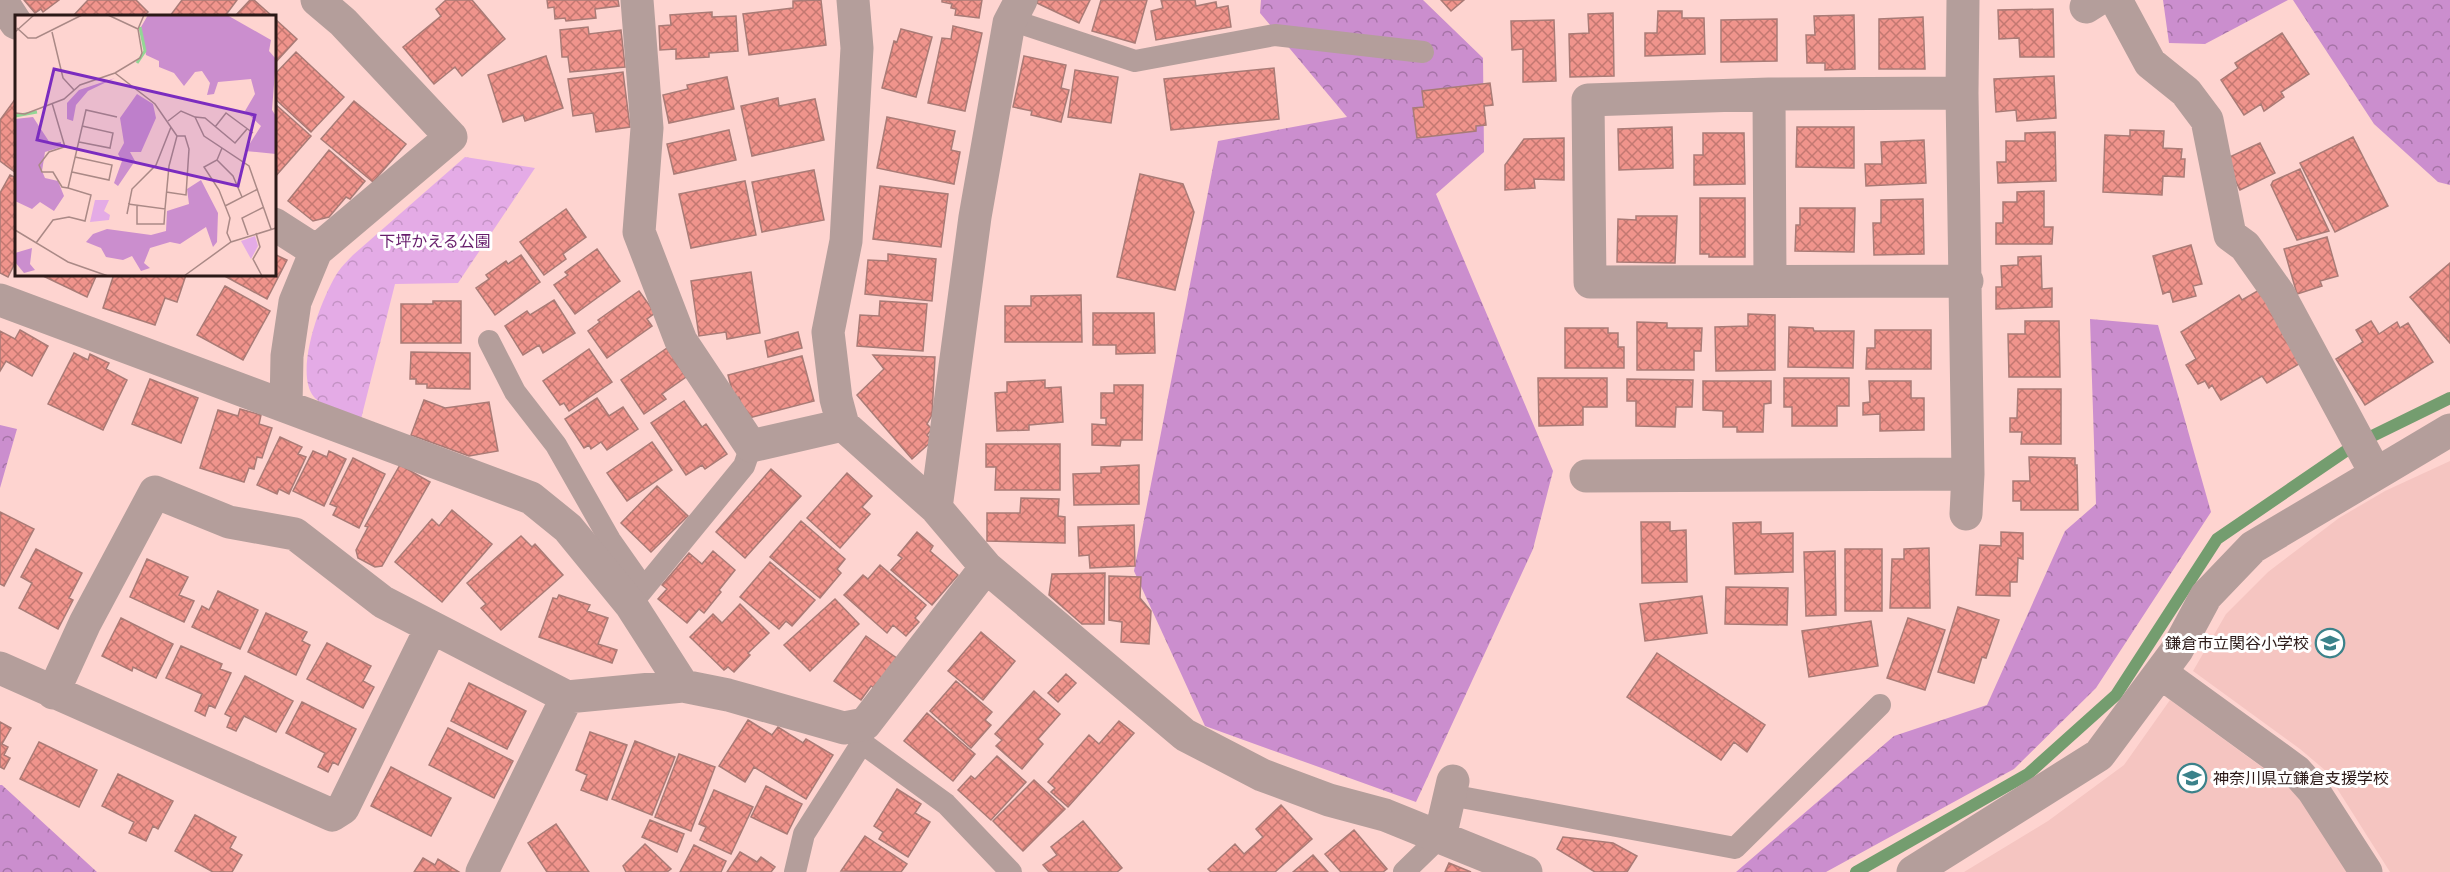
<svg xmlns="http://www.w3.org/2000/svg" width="2450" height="872" font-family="Mulish,'Noto Sans JP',sans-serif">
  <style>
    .built { fill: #f5c5c1 }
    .forest { fill: url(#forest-crowns) }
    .park { fill: url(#park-crowns) }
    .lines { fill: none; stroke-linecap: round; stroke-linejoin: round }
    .stream { stroke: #749d6f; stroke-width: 12 }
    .building { fill: url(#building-cross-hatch); stroke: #a97b76; stroke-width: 1.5 }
    .service { stroke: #b49e9b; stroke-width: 22 }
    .minor { stroke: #b49e9b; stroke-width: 33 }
    .labels { text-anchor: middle; stroke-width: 6; stroke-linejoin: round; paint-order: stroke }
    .park-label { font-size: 16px; fill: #661d6b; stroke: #fff }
    .poi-label { font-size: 16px; fill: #2b1917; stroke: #fff; text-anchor: end }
    .inset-river { fill: none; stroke: #93d695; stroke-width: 3 }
    .inset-road { fill: none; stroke: #aa8986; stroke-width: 1.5 }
    .view { fill: #7b2cbf; fill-opacity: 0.15; stroke: #7b2cbf; stroke-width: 3 }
    .inset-edge { fill: none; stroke: #2b1917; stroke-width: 3 }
  </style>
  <defs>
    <pattern id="forest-crowns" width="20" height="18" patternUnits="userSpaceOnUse" patternTransform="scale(1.5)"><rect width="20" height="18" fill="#cb8ece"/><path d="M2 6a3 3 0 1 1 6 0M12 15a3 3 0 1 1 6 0" fill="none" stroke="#a573a6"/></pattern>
    <pattern id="park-crowns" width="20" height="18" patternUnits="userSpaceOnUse" patternTransform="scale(1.5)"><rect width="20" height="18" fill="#e4abe6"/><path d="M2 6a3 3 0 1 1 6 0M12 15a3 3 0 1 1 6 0" fill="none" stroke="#c493c5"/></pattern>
    <pattern id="building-cross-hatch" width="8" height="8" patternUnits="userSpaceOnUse" patternTransform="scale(1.5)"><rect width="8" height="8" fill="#f0948c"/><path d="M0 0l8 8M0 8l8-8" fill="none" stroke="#c37871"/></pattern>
  </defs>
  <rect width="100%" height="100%" fill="#fed4d0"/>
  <path class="built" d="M2450 461V872H2390L2326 771 2300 749 2193 671 2226 614 2268 572 2339 518 2385 491Z
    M2170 700 2296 792 2351 872H1964L2048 821 2124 765Z"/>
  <path class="forest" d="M1261 0H1423L1483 58 1484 152 1436 194 1553 471 1533 549 1416 802 1205 726 1134 571 1218 141 1347 117 1260 13Z
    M2163 0H2288L2205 44 2169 43Z
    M2293 0H2450V185L2438 182 2374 124Z
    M2090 319 2158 325 2211 512 2096 688 2014 769 1826 872H1736L1894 736 1987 705 2065 531 2096 504Z
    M0 425 17 429 0 488Z
    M0 785H2L97 872H0Z"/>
  <path class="park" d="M465 157 535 168 458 283 395 284 361 419C348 414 322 407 314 397 293 372 322 296 338 272 342 266 348 260 353 255Z"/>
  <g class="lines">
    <path class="stream" d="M1856 872 2028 774 2116 695 2217 539 2356 444 2450 398"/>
  </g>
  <path class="building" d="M24 0H59L43 12 41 9 35 13Z
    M88 0H136L148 12 144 16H73Z
    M182 0H237L225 16H170Z
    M250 0H254L272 16H235Z
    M446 0H472L505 39 462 76 455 67 434 84 403 47 441 16 436 9Z
    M547 0H618L619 6 595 9 596 18 566 21 565 18 555 19 554 7 548 8Z
    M821 0 826 45 749 55 743 14 793 8V1Z
    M942 0H982L979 18 955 15 956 9 951 8 952 4 942 2Z
    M1038 0H1090L1079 23 1037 3Z
    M1101 0H1147L1135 43 1092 31Z
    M1161 0H1195L1196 6 1216 2 1217 8 1228 6 1231 27 1156 40 1151 11 1163 8Z
    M1441 0H1464L1451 11Z
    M2053 9 2054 57H2020L2019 38 1999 39 1998 10Z
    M1658 11H1682V18H1704L1705 54 1645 56V33H1657Z
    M712 12V17L736 16 738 51 709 53V57L676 59V49L660 50 659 26 671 25 670 15Z
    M1613 13 1614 76 1570 77 1569 34 1589 33 1588 14Z
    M1854 15 1855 69 1825 70V63H1807L1806 35H1815L1814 16Z
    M1923 17 1925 69H1879V19Z
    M274 18 297 39 274 64Z
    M1777 19V61L1721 62V20Z
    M1554 20 1556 81 1523 82V49L1512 50 1511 21Z
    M953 26 982 33 965 111 928 103 942 38 951 39Z
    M588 27 589 34 621 30 625 67 570 72 568 57H562L560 30Z
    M901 29 932 37 916 97 882 88 894 41 897 42Z
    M2282 33 2309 74 2281 92 2284 97 2264 111 2261 104 2244 115 2221 80 2238 68 2235 63Z
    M296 52 344 97 311 132 274 98V75Z
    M546 56 563 108 525 121 523 115 503 122 488 75Z
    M1024 56 1066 65 1061 88 1069 90 1061 122 1031 115 1032 111 1013 107Z
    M1274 68 1279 119 1171 130 1164 79Z
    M1075 70 1118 77 1111 123 1068 117Z
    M623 72 630 127 596 132 593 113 573 116 568 79Z
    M2054 76 2056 118 2017 121 2016 110 1996 112 1994 79Z
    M727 77 734 109 669 123 663 95 688 89 687 85Z
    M1490 83 1493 105 1484 106 1486 125 1476 126V131L1417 138 1413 108 1424 107 1422 91Z
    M16 98V173L0 161V120Z
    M778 98 779 106 815 99 824 140 752 156 741 106Z
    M354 101 406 144 373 182 321 139Z
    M274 103 311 136 274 178Z
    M887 117 955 131 951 150 960 152 954 184 877 168Z
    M1672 127 1673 168 1619 170 1618 129Z
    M1797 127H1854V168L1796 167Z
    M729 130 736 160 674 174 667 144Z
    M2130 130 2164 131 2163 148 2182 149 2181 159H2185L2184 177 2163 176 2162 195 2103 192 2105 135 2130 136Z
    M2055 132 2056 181 1998 183 1997 162H2006V141H2025V133Z
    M1703 133H1744L1745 184 1694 185V155H1703Z
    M2353 137 2388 206 2335 232 2300 163Z
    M1564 138V180L1534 179 1535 188 1505 190V165L1524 139Z
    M1924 140 1926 183 1866 186 1865 164H1882L1881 142Z
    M2260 143 2275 173 2240 190 2225 159Z
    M329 150 365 181 350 199 346 197 329 217 313 221 288 201Z
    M2300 169 2329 231 2297 240 2271 185 2273 181Z
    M814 170 824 220 762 232 752 182Z
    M1140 174 1183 184 1194 212 1175 290 1117 277Z
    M10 175 16 178V261L8 277 0 273V193Z
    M745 181 756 235 691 248 679 194Z
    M880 186 948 194 941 247 873 239Z
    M2044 191V227H2053L2052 244H1996V223H2003V202H2017V192Z
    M1700 198H1745V257H1709V254H1700Z
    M1923 199 1924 254 1874 255 1873 223H1881V200Z
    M1800 208H1855L1854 252 1795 251 1796 225H1800Z
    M566 209 586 237 563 254 566 259 544 275 520 242Z
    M1636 216H1677L1675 263 1617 262 1618 219 1636 220Z
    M2327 237 2338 276 2320 281 2322 286 2297 294 2284 249Z
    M2191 245 2202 284 2193 286 2196 296 2173 302 2170 291 2163 294 2153 256Z
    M597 249 620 281 575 314 554 285 568 275 565 272Z
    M274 254 287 260 267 299 221 274H274Z
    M888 254 936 259 932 301 865 294 868 260 888 261Z
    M521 255 540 282 495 315 476 288 489 279 486 275 506 261 508 264Z
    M2041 256 2042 289 2052 288V307L1996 309V287H2002L2001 266 2018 265V257Z
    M2450 263V343L2410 297Z
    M751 272 760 333 727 339 726 332 699 336 691 281Z
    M39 274H97L87 297Z
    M114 274H185L186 275 177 302 165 298 155 325 103 308Z
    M225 286 270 311 243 360 197 335Z
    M2261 289 2304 361 2267 383 2262 376 2221 400 2212 385 2209 388 2205 381 2198 384 2186 365 2196 359 2181 332 2239 295 2242 300Z
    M639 291 655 313 647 319 652 326 607 358 588 331 600 322 598 320Z
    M1081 295 1082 342H1005V306H1031V296Z
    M554 300 575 333 543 353 539 345 523 355 505 326 527 311 530 315Z
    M433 301H461V343H401V304H433Z
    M880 301 927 304 923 351 857 346 860 315 879 316Z
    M1093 313H1154L1155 353 1116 354V345H1093Z
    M1748 314 1775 315V370L1716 371 1715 327 1748 326Z
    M2025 321H2059L2060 377H2009L2008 334H2025Z
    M2371 321 2379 334 2397 322 2400 328 2408 323 2433 362 2365 405 2336 359 2363 342 2356 330Z
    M1637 322 1667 323V328H1702L1701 351H1694V370H1637Z
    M1789 327 1813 328 1814 331H1854L1853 368 1788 367Z
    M1565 328H1608V333H1618V347H1624V368H1565Z
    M20 330 48 346 32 376 6 361 0 371V331L15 339Z
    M1875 330H1931V369H1866L1867 348H1875Z
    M798 332 802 348 768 357 765 341Z
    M667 348 686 377 662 394 666 399 644 414 621 380Z
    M589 349 612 382 569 411 564 403 560 405 543 381Z
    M411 352 470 353V389L427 388V384H416V379H410Z
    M74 353 88 360 90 354 109 363 106 369 127 380 103 430 48 404Z
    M873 355 935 357 932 415 927 424 932 429 927 435 932 441 912 459 857 395 884 369Z
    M802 356 814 401 745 419 739 397 734 398 728 375Z
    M1538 378H1607V407H1583V425L1539 426Z
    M1784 378H1849V406H1837V426H1792V407H1784Z
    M150 379 198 398 181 443 132 424Z
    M1627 379 1693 380 1692 407H1676L1675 427 1636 426V401H1627Z
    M1045 380V388L1061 387 1063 422 1029 425V430L997 431 995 393 1007 392V382Z
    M1703 381H1771V403L1764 404 1763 432H1737V427H1723V411L1703 410Z
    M1869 381H1911V398H1924V430L1880 431V414L1863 415V403L1870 402Z
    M1114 385H1143L1142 440H1121L1120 446 1092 445V424L1106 425V418H1101V393H1114Z
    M2018 389H2061V444H2021L2022 432H2010V418H2017Z
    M597 398 609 416 623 407 638 429 607 450 601 442 591 449 589 445 584 448 565 419Z
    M424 400 445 408 489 402 498 451 469 456 411 435Z
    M684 401 702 427 706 424 727 454 705 469 702 465 686 475 651 423Z
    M240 409 261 415 259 424 272 428 262 458 257 457 254 469 249 468 244 482 200 468 218 410 238 416Z
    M280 437 302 447 298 454 306 457 289 494 279 489 277 494 257 485Z
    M652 442 672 470 627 501 607 473Z
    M986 444H1060V490H995L996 467H986Z
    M313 451 327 457 329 451 346 459 324 506 293 491Z
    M2029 457 2075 458V465H2077L2078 510H2021V501H2013V481H2030Z
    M353 458 385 474 359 528 333 515 337 507 330 504Z
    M400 465 430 482 382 566 375 567 358 558 356 550 368 527 365 526Z
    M1139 465V504L1074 505 1073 474 1101 473V467Z
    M771 469 801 496 745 558 716 532Z
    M847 473 872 496 862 507 870 514 840 548 807 518Z
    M657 486 688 516 651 552 621 523Z
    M1021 498 1059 499 1058 516 1065 517V543L987 541V513H1020Z
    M452 510 492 544 442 602 395 562 432 519 439 526Z
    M0 512 34 529 4 586 0 584Z
    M801 521 845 559 837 569 841 573 820 598 770 557Z
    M1641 522H1670V531L1686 530 1687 582 1642 583Z
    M1761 522V534L1793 533V572L1735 574 1733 523Z
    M1134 525 1135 566 1090 568 1089 555 1079 556 1078 527Z
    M917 532 933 546 930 551 958 575 932 605 891 570 902 558 898 555Z
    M2001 532 2023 533V559L2018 558 2017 582H2010V596L1976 595 1980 545 2001 546Z
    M521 536 532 547 535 544 563 575 501 630 481 608 486 604 467 583Z
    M1929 548 1930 608H1890L1892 559H1904V549Z
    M36 549 82 573 69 598 73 600 58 629 19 608 32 583 21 577Z
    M1845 549H1882V611H1845Z
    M713 551 735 570 719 590 721 592 704 613 699 609 687 623 658 599 667 589 662 585 689 553 702 564Z
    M1835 551 1836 615 1806 616 1804 552Z
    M147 559 188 577 179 595 194 601 184 622 130 597Z
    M770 562 815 600 792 626 786 621 779 629 740 597Z
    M880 565 926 605 915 618 919 622 906 636 893 625 887 633 844 595 863 575 868 579Z
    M1105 573 1104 624H1082L1049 595 1052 574Z
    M1109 576 1141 577 1140 598 1151 611 1149 644 1121 642 1122 622 1109 620Z
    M1726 587 1788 588 1787 625 1725 624Z
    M218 591 258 610 240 649 192 627 202 606 209 610Z
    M559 595 590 605 587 611 608 618 598 644 617 650 612 663 539 637 553 598 557 599Z
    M1702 596 1707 633 1645 641 1640 604Z
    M835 599 859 624 810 671 784 645Z
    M740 604 769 633 748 653 750 655 734 672 728 667 724 670 690 637 713 614 722 623Z
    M1958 607 1999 620 1986 658 1982 657 1974 683 1938 672Z
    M266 613 307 632 302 641 310 645 296 675 248 652Z
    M121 618 173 644 156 678 133 667 132 671 102 656Z
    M1908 618 1945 630 1925 690 1887 678Z
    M1871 621 1878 666 1809 677 1802 631Z
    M981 632 1015 661 983 700 948 671Z
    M866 636 898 659 877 690 871 686 861 700 834 681Z
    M327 643 371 666 363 681 374 687 363 708 307 679Z
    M181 646 222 664 220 669 231 673 215 708 209 705 205 716 195 711 202 694 166 678Z
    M1657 653 1765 725 1747 752 1734 742 1721 760 1627 697Z
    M1066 674 1076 683 1058 702 1048 693Z
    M245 676 293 701 276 732 244 716 236 731 227 727 231 717 225 714Z
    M956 681 992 712 985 720 991 725 971 748 930 711Z
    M469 683 526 711 507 749 451 721Z
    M1034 691 1060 714 1038 739 1043 744 1022 769 996 746 1002 740 995 734Z
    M302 702 356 729 338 765 333 762 328 772 318 767 325 753 286 733Z
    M927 713 975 754 953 781 904 741Z
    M748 720 772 735 778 727 803 743 806 739 833 755 806 799 754 767 745 782 719 766Z
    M1119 721 1134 733 1068 807 1051 792 1055 788 1048 782 1089 735 1099 744Z
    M0 722 11 728 2 744 8 747 4 755 10 758 4 769 0 767Z
    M448 728 513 761 494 798 429 765Z
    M590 732 627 745 607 800 581 790 587 775 576 770Z
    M635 741 675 757 652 815 612 799Z
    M39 742 97 770 79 807 20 779Z
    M679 754 715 767 691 831 655 817Z
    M997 756 1026 782 991 820 958 790 971 776 975 779Z
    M391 767 451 798 431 836 371 806Z
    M118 774 173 801 158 829 153 826 146 841 129 833 134 822 102 806Z
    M1034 780 1065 809 1023 851 993 821Z
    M766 786 802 804 787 834 751 817Z
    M897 789 921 804 915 813 930 822 908 857 879 839 883 832 874 826Z
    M714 790 753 807 731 854 700 840 706 827 699 824Z
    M1281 805 1312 839 1275 872H1211L1208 869 1235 844 1244 854 1263 837 1256 829Z
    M195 815 236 837 230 848 242 855 232 872H213L175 851Z
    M650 820 684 834 677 852 642 837Z
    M1083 821 1122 868 1117 872H1049L1043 865 1057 855 1051 847Z
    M556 824 589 872H547L528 843Z
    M1354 830 1387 869 1383 872H1341L1325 854Z
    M865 836 907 864 901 872 841 871Z
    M1563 837 1613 843 1637 856 1627 872H1595L1557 849Z
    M645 844 671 869 667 872H626L623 866Z
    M694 845 726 861 721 872H680Z
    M740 852 757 862 761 857 775 867 771 872H727Z
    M1313 855 1328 872H1293Z
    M423 858 435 865 438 859 459 872H414Z
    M1449 863 1471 872H1445Z"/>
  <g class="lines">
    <path class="service" d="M1011 20 1135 61 1275 35 1423 52
      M489 341 515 392 556 445 610 540 643 587
      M635 599 744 466 751 446
      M865 724 862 743 946 804 1011 872
      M1450 795 1735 848 1880 705
      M795 872 804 834 862 743 864 728
      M1404 872 1440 837"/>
    <path class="minor" d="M1 0 16 23
      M637 0 647 128 639 232 681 341 751 446 843 425
      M853 0 857 48 846 241 828 332 836 399 843 425 936 508 986 567 1185 735 1262 775 1329 800 1385 815 1526 872
      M2116 0 2150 63 2186 92 2207 120 2230 235 2245 246 2279 294 2376 474
      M2086 7 2097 0
      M1962 93 1769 94 1588 100 1590 282 1967 281
      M1769 94 1770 281
      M274 224 316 251
      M0 300 531 498 568 528 631 605 683 686 728 695 844 728 865 724 986 567
      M286 406 287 356 295 302 316 251 451 137 343 22 317 0
      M1586 476 1968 474 1962 93 1963 0
      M936 508 975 217 1009 23 1021 0
      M1966 514 1968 474
      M0 668 332 815 343 808 431 628
      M2161 673 2296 771 2313 790 2366 872
      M53 693 85 623 155 492 229 522 295 534 383 602 567 697 683 686
      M1440 837 1453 781
      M482 872 567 697
      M1913 872 2099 755 2177 650 2206 596 2253 547 2450 430"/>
  </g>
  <defs>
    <g id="school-ring" transform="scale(1.5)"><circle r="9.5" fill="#fff" stroke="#3b828a" stroke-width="1.5"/><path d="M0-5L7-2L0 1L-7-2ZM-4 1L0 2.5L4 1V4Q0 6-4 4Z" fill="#3b828a"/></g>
  </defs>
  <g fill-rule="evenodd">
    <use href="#school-ring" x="2330" y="643"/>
    <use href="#school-ring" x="2192" y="778"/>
  </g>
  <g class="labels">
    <g class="park-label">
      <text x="435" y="247">下坪かえる公園</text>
    </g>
    <g class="poi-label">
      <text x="2309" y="649">鎌倉市立関谷小学校</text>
      <text x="2213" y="784" text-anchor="start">神奈川県立鎌倉支援学校</text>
    </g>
  </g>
  <g transform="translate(15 15)">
    <rect width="261" height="261" fill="#fed4d0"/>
    <path d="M133 0H212L256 25 254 36 261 44 257 95 261 101V139L230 136 246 111 230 96 240 79 236 64 203 67 199 79 192 80 195 68 187 56 180 57 169 71 159 58 144 52V46L131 40 126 12ZM100 63 73 76 61 90 58 106 52 104V88L64 75ZM122 79 138 89 141 103 126 137H115L120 146 103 171 99 168 107 146 103 139 109 128 105 103ZM18 102 35 128 46 127V132L30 137 27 156 30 163 43 166 49 181 39 196 25 187 17 194 0 186V104ZM186 165 203 198 202 227 198 232 191 212 165 229 155 227 135 233 129 248 135 253 126 256 117 241 108 245 91 242 86 233 71 227 78 219 92 214 136 220 151 216 152 196 174 189 172 174ZM17 233 15 249 20 255 9 258 0 247V238Z" fill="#cb8ece"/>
    <path d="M80 185H94L89 196 95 200 94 205 75 207ZM240 221 243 231 236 244 226 226Z" fill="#e4abe6"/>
    <path class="inset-river" d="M122 48 130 36 125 12M0 101 22 97"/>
    <path class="inset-road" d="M93 0 123 14M2 13 13 23H21L67 0M0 17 19 0M37 17 48 63 59 75M100 58 140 89 162 121 154 151 150 194 113 189M37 88 50 132M0 98 10 99 49 84 65 70 100 58 125 43 127 38 123 14 129 0M180 102 190 103 220 128 232 114M153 106 166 96 180 102 189 121 234 151 256 214M200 112 211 98 238 118M64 127 95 133 98 118 67 111M52 131 34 137 24 150 27 157H38L47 172 53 173M207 133 202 145 189 152 204 175 215 203 212 218 216 227M202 145 218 161 227 182M57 157 94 165 97 150 60 142M151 177 171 180 174 134 170 121H162M122 190V209H149L150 194M210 191 243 174M112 199 117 174 141 150 156 112M0 215 53 247 93 261M241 218 245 232 238 244 247 261M233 220 227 203 249 192M21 228 38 205 54 202 70 206 76 180 53 173 71 95 102 102M169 261 216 227 261 213"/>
    <path class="view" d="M39 54 240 100 223 171 22 125Z"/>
    <rect width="261" height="261" class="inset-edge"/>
  </g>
</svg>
